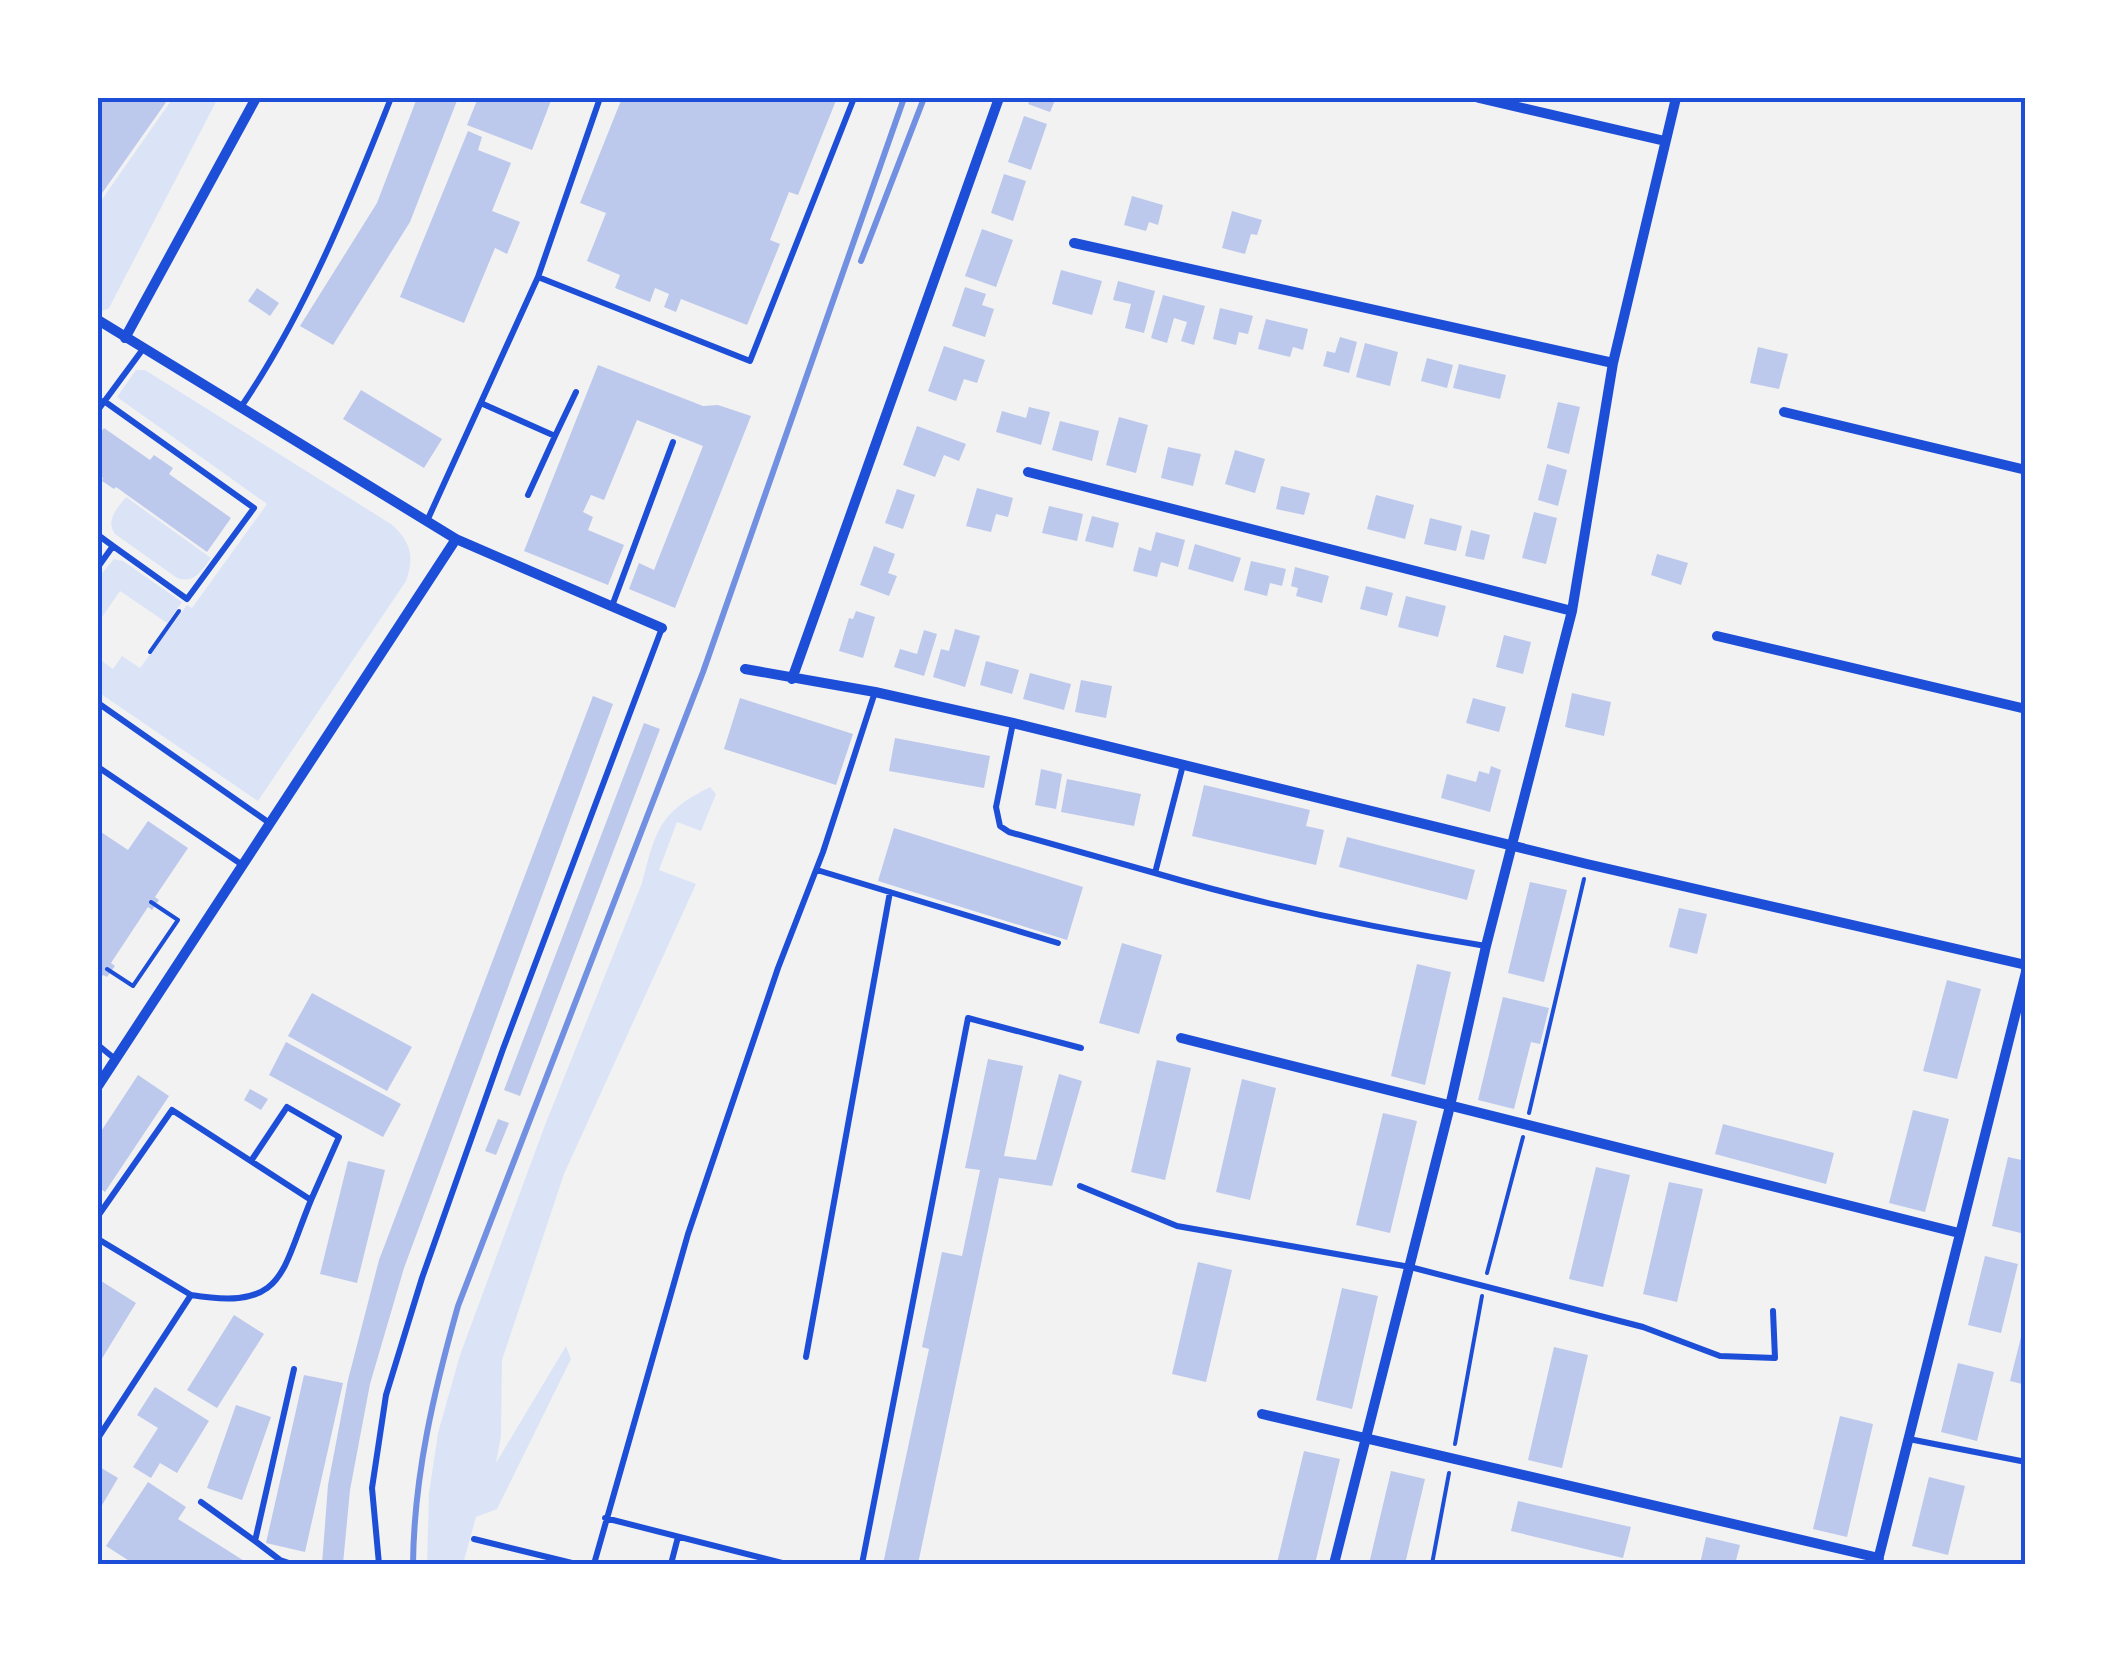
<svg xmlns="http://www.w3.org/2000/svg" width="2123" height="1662" font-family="Montserrat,sans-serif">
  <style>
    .green { fill: #dbe4f7 }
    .building { fill: #bdc9ec }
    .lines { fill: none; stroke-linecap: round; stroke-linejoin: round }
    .path { stroke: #1d4ed8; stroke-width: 4 }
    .service { stroke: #1d4ed8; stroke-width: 6 }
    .minor { stroke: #1d4ed8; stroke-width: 10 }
    .rail { stroke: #7290e2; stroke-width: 6 }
    .neatline { fill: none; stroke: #1d4ed8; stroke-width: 4 }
  </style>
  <rect width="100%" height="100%" fill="#f2f2f2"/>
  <path class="green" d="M173 98H218L109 308 98 313V205Z
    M136 370H145L391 524C410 540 415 556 406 581L258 801 98 692V658L113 669 122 656 140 668 187 605 192 608 267 504 117 397Z
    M126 497 211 558C201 571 195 584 177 578L115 534C105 520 117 509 126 497Z
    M114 559 123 561 182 602 167 623 120 591 98 623V578Z
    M710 787 716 794 701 831 677 822 659 870 696 884 564 1174 502 1360 501 1436 496 1463 566 1346 571 1359 497 1509 476 1517 463 1564H427L429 1493 438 1433 460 1355 545 1125 642 883C656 831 658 813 710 787Z"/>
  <path class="building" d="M98 98H169L98 199Z
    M417 98H458L410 222 333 345 300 326 377 203Z
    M478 98H552L532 150 467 125Z
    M622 98H837L798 195 789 192 770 240 780 244 747 325 681 299 676 312 664 307 669 294 655 288 650 302 615 288 620 275 587 261 606 213 580 203Z
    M1031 98H1056L1050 112 1028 104Z
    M1024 116 1047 124 1031 170 1008 162Z
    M468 131 482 137 478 150 511 163 492 211 520 222 507 254 495 248 464 323 400 297Z
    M1004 174 1026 181 1013 221 991 213Z
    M1132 196 1163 205 1158 225 1149 222 1146 231 1124 225Z
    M1232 211 1262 220 1257 235 1251 234 1245 254 1222 248Z
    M982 229 1013 240 996 287 965 276Z
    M1061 270 1102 281 1092 315 1052 304Z
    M1118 281 1155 291 1144 333 1125 328 1131 304 1113 300Z
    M965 287 986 294 982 305 994 309 985 337 952 326Z
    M257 288 279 303 270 316 248 301Z
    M1163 295 1205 306 1194 345 1181 341 1187 322 1174 318 1167 343 1151 338Z
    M1220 308 1253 316 1248 334 1239 332 1236 345 1213 339Z
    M1266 319 1308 329 1303 350 1293 347 1290 357 1258 349Z
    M1340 337 1357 342 1349 373 1323 366 1327 351 1335 353Z
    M1365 343 1398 352 1390 386 1356 377Z
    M944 346 985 360 977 383 964 379 956 401 928 391Z
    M1758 347 1788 354 1779 389 1750 383Z
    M1427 358 1453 365 1447 388 1421 381Z
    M1459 364 1506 375 1500 399 1453 388Z
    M598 365 703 406 718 405 751 416 675 608 629 589 639 563 654 570 703 446 637 420 604 500 591 495 583 512 593 517 588 530 624 545 608 585 524 551Z
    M361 390 442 439 424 468 343 419Z
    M1558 402 1580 407 1569 454 1547 448Z
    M1029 407 1050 412 1041 445 996 432 1002 411 1026 418Z
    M1119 417 1148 425 1136 473 1106 465Z
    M1060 421 1099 431 1092 461 1052 450Z
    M917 426 966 444 959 461 944 455 935 477 903 465Z
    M104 428 150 460 154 455 173 468 169 474 231 518 207 552 116 487 114 489 102 481 103 478 98 474V429L101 432Z
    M1168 447 1201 454 1193 486 1161 478Z
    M1235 450 1265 459 1255 493 1225 484Z
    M1547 464 1567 470 1558 506 1538 500Z
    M1281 486 1310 493 1304 515 1276 509Z
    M977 488 1013 498 1008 517 996 514 991 532 966 526Z
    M897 489 915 495 903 529 885 523Z
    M1376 495 1414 505 1405 539 1367 529Z
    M1049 506 1083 514 1077 541 1042 533Z
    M1534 512 1557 518 1546 564 1522 558Z
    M1092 516 1119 523 1113 548 1085 541Z
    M1430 518 1462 526 1456 551 1424 544Z
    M1471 530 1490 535 1484 560 1465 556Z
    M1156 532 1185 540 1178 567 1161 562 1157 577 1133 571 1139 547 1151 551Z
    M1195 544 1241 558 1233 582 1188 569Z
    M874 546 895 554 888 573 897 576 889 596 860 585Z
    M1657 554 1688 563 1681 585 1651 575Z
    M1251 561 1286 569 1282 586 1270 583 1267 596 1244 590Z
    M1295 567 1329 576 1322 603 1296 596 1298 588 1291 586Z
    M1366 586 1393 593 1387 616 1360 609Z
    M1406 596 1446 606 1438 637 1398 627Z
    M856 611 875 617 863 658 839 651 849 618 853 619Z
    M955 629 980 636 965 687 933 677 941 649 949 651Z
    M924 630 937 634 924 676 894 667 900 649 917 654Z
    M1504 635 1531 642 1523 674 1496 667Z
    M986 661 1019 670 1012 694 980 685Z
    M1030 673 1071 684 1064 710 1023 699Z
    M1081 680 1112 686 1106 718 1075 712Z
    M1572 693 1611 702 1604 736 1565 727Z
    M593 696 613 704 404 1268 370 1384 350 1490 343 1564H322L328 1485 348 1380 379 1260Z
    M740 698 853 734 836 785 724 749Z
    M1473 698 1506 707 1499 732 1466 723Z
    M644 723 660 729 520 1096 504 1090Z
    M895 738 990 756 984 788 889 771Z
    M1491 766 1501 770 1490 812 1441 798 1447 774 1476 782 1479 771 1489 774Z
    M1041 769 1062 774 1056 809 1035 805Z
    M1067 779 1141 794 1134 826 1061 812Z
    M1204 785 1310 810 1306 826 1324 830 1316 865 1192 836Z
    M148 821 188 848 155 897 159 900 152 910 148 907 111 963 115 966 107 977 103 975 98 983V830L128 850Z
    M894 828 1083 887 1067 940 878 881Z
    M1347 837 1475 870 1467 900 1339 867Z
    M1530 882 1567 890 1544 982 1508 973Z
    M1679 908 1707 914 1697 954 1669 947Z
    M1122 943 1162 955 1139 1034 1099 1023Z
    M1417 964 1451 972 1425 1085 1391 1076Z
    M1947 980 1981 989 1957 1079 1923 1071Z
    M312 993 412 1047 387 1091 288 1036Z
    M1503 997 1549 1008 1540 1044 1531 1042 1514 1109 1478 1100Z
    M286 1042 401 1104 383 1137 269 1075Z
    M988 1059 1023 1066 1004 1156 1036 1160 1059 1074 1082 1081 1052 1186 999 1178 918 1564H883L929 1349 922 1347 942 1252 962 1256 980 1170 965 1168Z
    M1157 1060 1191 1068 1165 1180 1131 1172Z
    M138 1075 169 1096 105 1192 98 1187V1136Z
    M1242 1079 1276 1088 1250 1200 1216 1192Z
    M250 1089 268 1099 261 1110 244 1100Z
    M1913 1110 1949 1119 1925 1212 1889 1203Z
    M1383 1113 1417 1121 1390 1233 1356 1225Z
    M498 1119 509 1123 496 1155 485 1151Z
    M1723 1124 1834 1153 1826 1184 1715 1154Z
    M2008 1157 2026 1161 2025 1234 1992 1226Z
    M348 1161 385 1170 357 1283 320 1274Z
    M1596 1167 1630 1175 1603 1287 1569 1279Z
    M1669 1182 1703 1189 1677 1302 1643 1294Z
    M1985 1256 2018 1264 2001 1333 1968 1325Z
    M1198 1262 1232 1270 1206 1382 1172 1374Z
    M98 1279 136 1303 98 1365Z
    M1342 1288 1378 1296 1352 1409 1316 1400Z
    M234 1315 264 1334 217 1408 187 1390Z
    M2024 1325H2026V1385L2010 1381Z
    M1554 1347 1588 1355 1562 1468 1528 1460Z
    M1958 1363 1994 1372 1977 1441 1941 1432Z
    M304 1375 343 1383 305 1552 266 1543Z
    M155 1387 209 1421 177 1473 160 1463 151 1478 133 1467 158 1428 137 1415Z
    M236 1405 271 1417 242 1500 207 1488Z
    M1840 1416 1873 1424 1847 1537 1813 1529Z
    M1304 1451 1340 1459 1315 1564H1284L1277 1563Z
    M98 1466 118 1478 98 1512Z
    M1391 1471 1425 1479 1405 1564H1369Z
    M1929 1477 1965 1486 1948 1555 1912 1546Z
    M148 1482 186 1507 178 1519 249 1564H155L149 1560 146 1564H134L106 1546Z
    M1518 1501 1631 1527 1623 1558 1511 1531Z
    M1706 1537 1740 1545 1735 1564H1700Z"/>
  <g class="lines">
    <path class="path" d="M150 652 179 611
      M107 969 133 986 178 920 151 902
      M1529 1113 1584 879
      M1487 1273 1523 1137
      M1455 1444 1482 1296
      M1432 1564 1449 1473"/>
    <path class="service" d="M538 277 750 361 854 98
      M483 404 555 436 576 392
      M241 407C305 313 349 204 391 98
      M98 410 143 349
      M528 495 555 436
      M427 521 538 277 600 98
      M98 535 113 546
      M98 567 113 546 187 599 254 508 104 401
      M612 606 673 442
      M98 703 268 822
      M1013 723 996 807 1000 826 1009 832 1155 873
      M1183 765 1155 873C1264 905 1373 928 1486 946
      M98 767 241 864
      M817 870 1058 943
      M98 1045 115 1059
      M251 1161 287 1107 339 1137 311 1200
      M1080 1186 1177 1226 1410 1267 1643 1327 1720 1356 1775 1358 1773 1311
      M98 1216 172 1110 311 1200C280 1275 285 1310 191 1295L98 1438
      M98 1239 191 1295
      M806 1357 890 892
      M1909 1439 2026 1462
      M201 1502 255 1541
      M605 1518 786 1564
      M474 1539 576 1564
      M292 1564 280 1560 255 1541 294 1369
      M379 1564 372 1488 386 1395 422 1278 503 1049 662 628
      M594 1564 688 1234 778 968 823 852 875 692
      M671 1564 678 1537
      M862 1564 968 1018 1081 1048"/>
    <path class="minor" d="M1479 98 1665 141
      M1074 243 1613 363
      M98 320 456 539 662 628
      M125 338 256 98
      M1784 412 2026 470
      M1028 472 1572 611
      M1717 636 2026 709
      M745 669 875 692 1013 723 1587 864 2026 965
      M792 679 999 98
      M1181 1038 1959 1233
      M98 1086 456 539
      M1262 1414 1879 1558
      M1334 1564 1450 1106 1486 946 1572 611 1613 363 1676 98
      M1877 1564 2026 972"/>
    <path class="rail" d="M861 261 924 98
      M413 1564C414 1475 434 1391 458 1306L703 672 904 98"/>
  </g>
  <rect width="2123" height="1662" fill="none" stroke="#ffffff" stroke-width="200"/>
  <rect x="100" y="100" width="1923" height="1462" class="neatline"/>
</svg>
